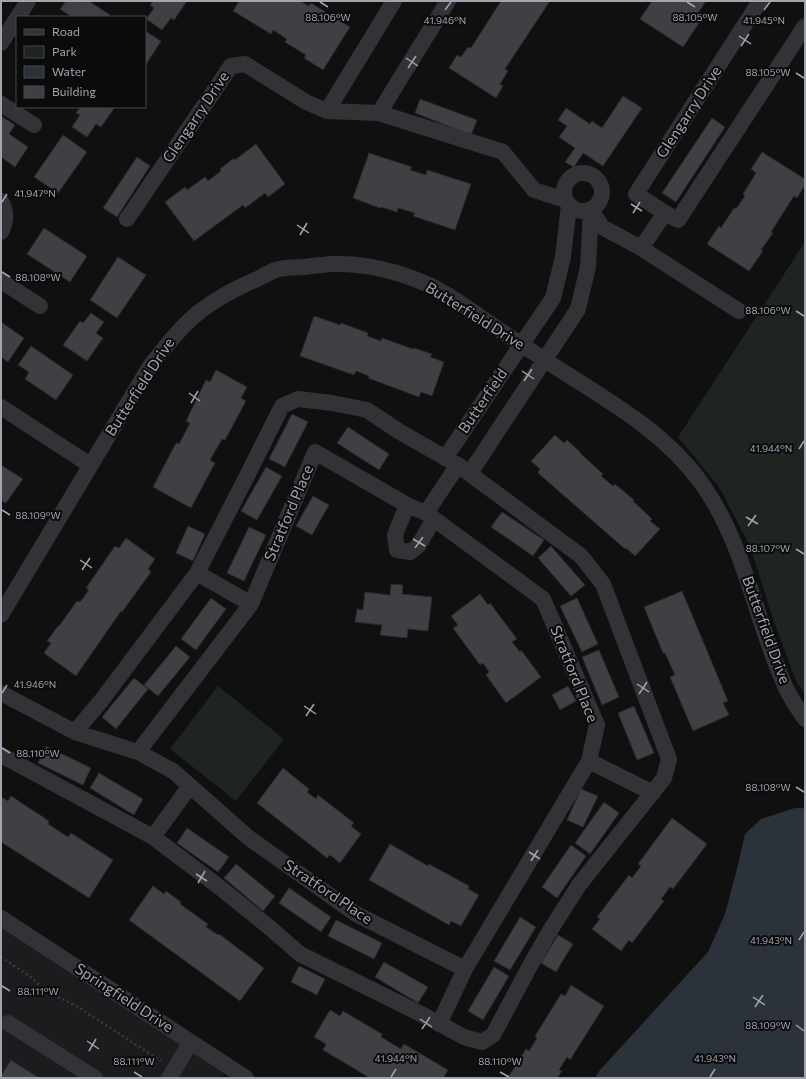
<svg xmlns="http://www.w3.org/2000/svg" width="806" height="1079" font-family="Commissioner,sans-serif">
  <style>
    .built { fill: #1c1c1e }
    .green { fill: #1e2520 }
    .water { fill: #2c323a }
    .building { fill: #3f3f44; stroke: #2a2a2d }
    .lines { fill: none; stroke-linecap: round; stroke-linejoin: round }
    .path { stroke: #393a3e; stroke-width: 2.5; stroke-dasharray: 2 3; stroke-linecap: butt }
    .minor { stroke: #333337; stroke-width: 16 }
    .ticks { fill: none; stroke: #a2a4b0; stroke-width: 1.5 }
    .labels { text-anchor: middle; stroke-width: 4; stroke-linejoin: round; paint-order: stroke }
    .street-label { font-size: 15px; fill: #a2a4b0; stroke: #0b0b0c }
    .ticks-label { font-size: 10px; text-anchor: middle; fill: #a2a4b0; stroke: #0b0b0c; stroke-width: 4; stroke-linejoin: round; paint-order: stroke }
  </style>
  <rect width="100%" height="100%" fill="#101011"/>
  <path class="built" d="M1 924 226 1072 222 1078H1Z"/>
  <path class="green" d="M805 242V694L797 683 773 619 750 546 719 487 678 437Z
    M218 686 284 739 236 801 170 749Z"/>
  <path class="water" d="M795 808H801L805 809V1078H595L600 1070 708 952 725 914 738 865 745 834 761 819Z"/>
  <path class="building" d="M66 1H80L82 3 84 1H89L110 15 108 17H72L60 9Z
    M153 1H187L174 20 171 18 162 30 146 19 154 8 150 5Z
    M239 1H300L309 6 311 3 350 27 323 70 304 58 306 55 285 42 287 39 273 30 271 34 233 11Z
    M501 1H550L505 69 508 71 500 84 503 86 496 98 449 68 457 55 461 57 468 47 471 48Z
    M652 1H706L694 19 699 23 683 47 640 19Z
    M145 31 161 41 145 66Z
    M623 96 642 108 603 166 583 153 574 167 565 162 575 148 559 137 567 126 558 120 566 108 590 124 592 121 602 128Z
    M420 99 477 120 471 135 415 113Z
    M80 107H115L101 127 96 124 87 137 72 127 80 115 76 113Z
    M1 116 15 125 9 134 28 147 15 167 1 157Z
    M712 118 725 127 676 202 662 193Z
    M63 135 87 152 58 193 34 177Z
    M256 144 285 184 268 197 265 193 245 208 243 205 194 241 165 202 185 187 187 190 205 177 208 181 221 171 220 169 234 158 235 160Z
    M762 152 805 179V185L797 198 794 196 771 232 773 233 761 250 763 251 749 271 707 244 719 226 721 228 734 208 736 209 745 196 743 194 756 173 751 169Z
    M369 153 412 167 410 170 426 175 427 170 471 184 455 230 413 216 415 213 398 208 397 212 381 207 380 208 353 198Z
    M137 157 150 166 117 217 103 208Z
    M44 228 87 256 70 282 27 254Z
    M118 257 146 275 117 318 90 300Z
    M91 313 104 322 96 333 103 338 87 361 63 345 80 321 83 323Z
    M314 316 340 325 341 323 368 333 367 336 381 341 382 338 413 349 414 348 432 354 430 357 444 362 432 396 421 392 419 397 368 378 369 376 356 371 354 375 300 356Z
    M1 322 24 338 8 362 1 357Z
    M31 346 73 375 56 400 25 379 29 372 18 365Z
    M216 370 247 387 241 398 246 401 225 440 222 439 210 460 215 463 191 508 153 487 176 443 179 444 190 423 186 421 206 380 210 382Z
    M292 414 308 422 285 467 269 459Z
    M348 427 389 454 379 470 337 443Z
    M555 435 564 443 567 440 580 452V453L603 474 601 476 613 486 615 484 634 500 633 501 652 519 650 521 660 529 635 556 626 548 625 549 538 473 540 469 531 461Z
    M1 465 23 479 6 503 2 501 1 503Z
    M266 467 282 476 257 520 241 511Z
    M313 496 329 505 312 535 296 526Z
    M502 512 544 540 533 556 491 527Z
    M188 526 205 534 193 561 176 553Z
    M249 527 266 535 244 581 227 573Z
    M126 538 155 559 148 569 151 572 122 612 121 611 76 676 44 653 51 643 47 641 58 626H59L77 601 80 602 89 590 86 588 115 546 119 548Z
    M551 546 585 585 571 596 538 558Z
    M391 584 403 585 402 594 432 597 428 631 408 629 407 638 380 635 382 625 355 622 357 609 363 610 365 592 390 595Z
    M682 591 728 701 723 703 729 715 693 731 670 677 675 675 665 653H663L644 607Z
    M480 594 488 605 490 603 517 639 512 642 520 652 521 650 541 677 506 703 486 675 489 672 483 663 480 665 453 628 458 625 451 616Z
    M211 598 226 609 196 650 181 639Z
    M577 598 598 644 582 652 560 606Z
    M176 646 190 657 158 696 144 685Z
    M599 650 619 697 602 705 582 657Z
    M134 678 148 689 116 729 102 717Z
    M568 686 576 701 560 710 552 695Z
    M634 706 654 753 637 760 618 713Z
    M46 746 91 768 83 785 38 763Z
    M283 768 309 789 307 792 316 799 318 795 354 823 351 826 361 834 340 863 330 855 327 858 257 803Z
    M99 773 143 799 134 815 90 788Z
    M581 789 598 796 583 827 567 820Z
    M11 796 49 821 48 824 68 837 71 833 113 860 89 898 1 842V797L8 801Z
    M604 802 619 813 590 854 575 843Z
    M672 818 707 844 673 889 670 887 661 899 664 901 632 943 629 940 621 951 592 929 600 919 597 917 629 875 632 878 641 866 638 864Z
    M187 828 229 857 218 872 177 843Z
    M390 844 428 866 429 864 469 886 468 889 479 895 461 926 451 921 449 925 369 880Z
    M571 845 586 856 557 898 542 887Z
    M236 864 275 896 263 911 224 878Z
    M153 886 164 894 166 891 181 902 180 904 208 924 206 927 218 935 219 934 264 968 240 1001 129 920Z
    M289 888 331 917 321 932 279 903Z
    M520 917 536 927 510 970 494 961Z
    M336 920 382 943 374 959 328 936Z
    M558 935 573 944 556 972 541 963Z
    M384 962 428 987 418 1003 375 977Z
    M299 966 325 979 317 995 291 982Z
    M494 967 509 976 483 1020 468 1011Z
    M571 985 604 1006 570 1060 567 1057 559 1070 562 1071 557 1078H506L508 1075 509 1076 526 1049 529 1051 537 1038 535 1036 561 994 565 996Z
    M330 1010 340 1016 343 1011 382 1034 381 1037 401 1049 404 1044 448 1070 443 1078H370L323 1050 326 1044 314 1037Z
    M11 1060 39 1078H1V1076Z"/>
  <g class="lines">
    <path class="path" d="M1 957 31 977 43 989 78 1007 161 1061"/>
    <path class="minor" d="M760 1 636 194 665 213 678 220 805 26
      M18 17 28 1
      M1 43 17 18
      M1 104 34 125
      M327 111 394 1
      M379 113 448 1
      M564 192a19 19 0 1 1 38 0a19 19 0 1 1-38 0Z
      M1 201C7 212 7 221 1 232
      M591 209 602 227 641 248 739 311
      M127 219 231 66 245 64 306 102 327 111 379 113 503 152 534 190 565 200
      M641 248 665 213
      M1 281 40 306
      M1 407 90 465
      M445 458 553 298 563 257 569 205
      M470 473 578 309 588 267 591 209
      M407 505 395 535 397 550 410 552 418 546 434 519
      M426 513 458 465
      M197 573 251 604
      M1 615 150 366C164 349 176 332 192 318 211 301 232 290 255 280 262 277 269 272 276 270 284 267 294 268 303 267 312 266 321 265 331 264 364 263 398 271 429 285 447 293 463 305 479 316 502 332 525 347 548 362 603 398 664 430 702 484 746 546 755 621 786 688 791 699 798 709 805 719
      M1 693 75 732 138 752 173 771 249 838 356 914 465 969 589 761 597 725 543 599 426 513 407 505 315 452 251 604 138 752
      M75 732 101 701 197 573 248 474 282 406 298 399 332 403 367 410 400 432 458 465 581 556 603 584 669 759 664 778 579 885 551 929 531 964 493 1035 482 1042 464 1037 427 1017 300 954 269 927 218 886 153 837 190 786
      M1 755 153 837
      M589 761 653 793
      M1 918 246 1078
      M8 1023 95 1078
      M439 1024 465 969
      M169 1078 191 1042"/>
  </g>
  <path class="ticks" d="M320 2 328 7M687 2 695 7M445 10 451 2M764 10 770 2M739 36 751 44M741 46 749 34M406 58 418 66M408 68 416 56M796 73 804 78M2 202 7 194M631 204 642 211M633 213 640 202M297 225 309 233M300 235 307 223M2 272 10 277M796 311 804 316M522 371 534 379M524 381 532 369M189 393 200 401M191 403 198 391M799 449 804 441M2 510 10 515M746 517 758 524M748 526 756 515M413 539 425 546M415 548 423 537M796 549 804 554M80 560 92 568M82 570 90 558M637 684 649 692M2 693 7 685M639 694 647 682M304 706 316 714M306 716 314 704M2 748 10 753M796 787 804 792M529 852 540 859M531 861 538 850M196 874 207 881M198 883 205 871M799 940 804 932M2 986 10 991M753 997 765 1005M755 1007 763 995M420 1019 432 1027M796 1025 804 1031M422 1029 430 1017M87 1041 99 1049M89 1051 96 1039M134 1072 142 1077M500 1072 509 1077M391 1077 396 1069M710 1077 715 1069"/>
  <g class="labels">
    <g class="street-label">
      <text transform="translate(689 112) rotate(-57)" y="5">Glengarry Drive</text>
      <text transform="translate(196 117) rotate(-56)" y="5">Glengarry Drive</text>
      <text transform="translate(475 316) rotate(32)" y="5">Butterfield Drive</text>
      <text transform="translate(140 387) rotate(-57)" y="5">Butterfield Drive</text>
      <text transform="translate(483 401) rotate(-56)" y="5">Butterfield</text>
      <text transform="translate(289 513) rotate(-67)" y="5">Stratford Place</text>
      <text transform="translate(766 630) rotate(70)" y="5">Butterfield Drive</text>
      <text transform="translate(574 674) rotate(68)" y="5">Stratford Place</text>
      <text transform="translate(328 892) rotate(34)" y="5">Stratford Place</text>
      <text transform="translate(124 998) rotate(33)" y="5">Springfield Drive</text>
    </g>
  </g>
  <g class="ticks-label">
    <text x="328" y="21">88.106°W</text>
    <text x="695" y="21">88.105°W</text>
    <text x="445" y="24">41.946°N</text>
    <text x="764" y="24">41.945°N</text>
    <text x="768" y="76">88.105°W</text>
    <text x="35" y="197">41.947°N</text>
    <text x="38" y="281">88.108°W</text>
    <text x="768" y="314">88.106°W</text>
    <text x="771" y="452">41.944°N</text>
    <text x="38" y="519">88.109°W</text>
    <text x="768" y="552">88.107°W</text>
    <text x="35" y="688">41.946°N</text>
    <text x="38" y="757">88.110°W</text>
    <text x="768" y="791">88.108°W</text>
    <text x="771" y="944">41.943°N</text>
    <text x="38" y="995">88.111°W</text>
    <text x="768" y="1029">88.109°W</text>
    <text x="396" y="1062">41.944°N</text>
    <text x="715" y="1062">41.943°N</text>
    <text x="134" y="1065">88.111°W</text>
    <text x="500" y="1065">88.110°W</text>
  </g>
  <rect width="806" height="1079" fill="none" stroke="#a2a4b0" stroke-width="4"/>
  <rect x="16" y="16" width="130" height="92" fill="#0b0b0c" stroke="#47484e"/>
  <rect x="24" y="29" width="20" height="6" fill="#333337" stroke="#47484e"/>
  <text x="52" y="36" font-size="12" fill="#a2a4b0">Road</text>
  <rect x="24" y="46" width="20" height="12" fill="#1e2520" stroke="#47484e"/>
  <text x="52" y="56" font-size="12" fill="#a2a4b0">Park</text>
  <rect x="24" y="66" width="20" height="12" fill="#2c323a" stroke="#47484e"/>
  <text x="52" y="76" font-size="12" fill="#a2a4b0">Water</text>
  <rect x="24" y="86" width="20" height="12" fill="#3f3f44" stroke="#47484e"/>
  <text x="52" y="96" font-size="12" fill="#a2a4b0">Building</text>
</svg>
